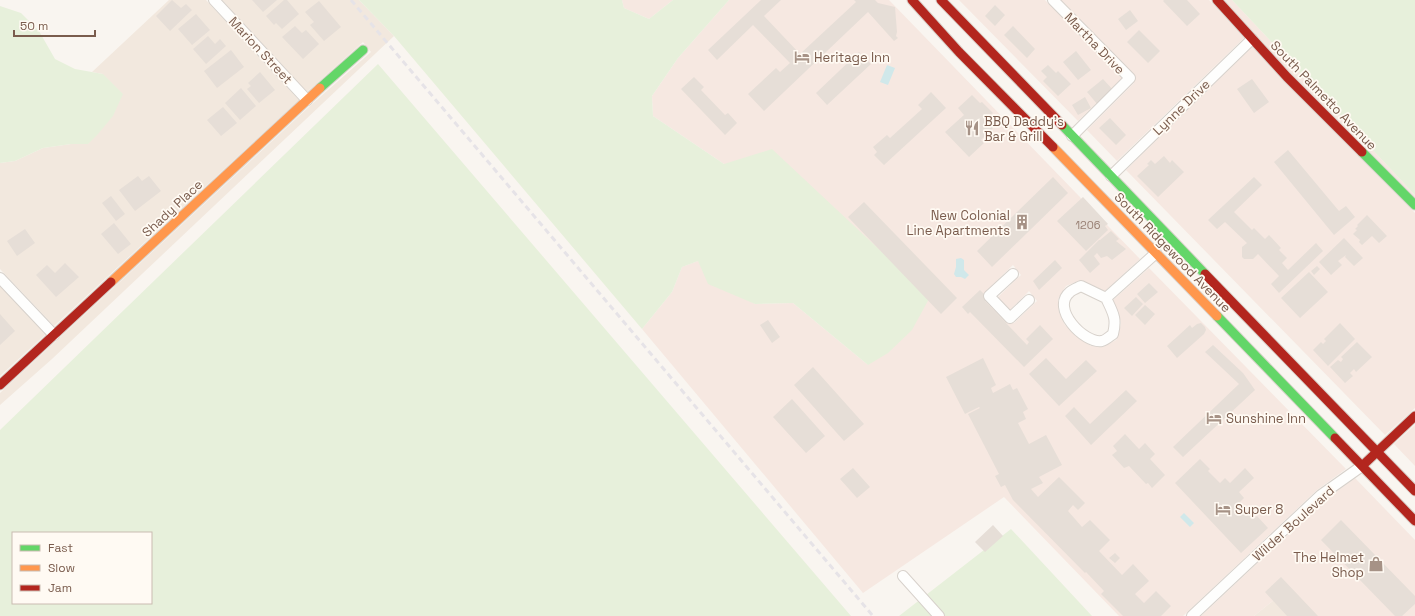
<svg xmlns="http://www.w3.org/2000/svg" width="1415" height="616" font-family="'Space Grotesk',sans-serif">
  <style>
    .residential { fill: #f2e8de }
    .commercial { fill: #f6e8e1; fill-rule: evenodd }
    .green { fill: #e7f0db; fill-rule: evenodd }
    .water { fill: #d0e8ea }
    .building { fill: #e6ded7 }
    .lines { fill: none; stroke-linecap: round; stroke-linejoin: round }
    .street-casing { stroke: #d7d1cb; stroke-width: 12 }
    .fast-casing { stroke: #d9d2cb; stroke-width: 11 }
    .slow-casing { stroke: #d9d2cb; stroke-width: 11 }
    .jam-casing { stroke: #d9d2cb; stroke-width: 11 }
    .street { stroke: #fefefd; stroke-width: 10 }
    .fast { stroke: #63d668; stroke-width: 9 }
    .slow { stroke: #ff974d; stroke-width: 9 }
    .jam { stroke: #b3261e; stroke-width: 9 }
    .rail { stroke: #e6e3e7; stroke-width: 3; stroke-dasharray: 6 4; stroke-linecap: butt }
    .labels { text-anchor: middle; stroke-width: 3.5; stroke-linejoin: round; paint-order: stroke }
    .number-label { font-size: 11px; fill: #977e72 }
    .street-label { font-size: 13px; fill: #7a5c4d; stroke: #fffaf3 }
    .poi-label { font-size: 13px; fill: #7a5c4d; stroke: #fffaf3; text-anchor: start }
  </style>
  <rect width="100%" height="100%" fill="#f9f5f0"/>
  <path class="residential" d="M169 0H206L299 100 54 326 0 269V163L15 161 43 148 71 144H88L103 74 92 72Z
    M222 0H359L394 36 52 359 0 405V393L311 105 371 52 363 42 307 92Z
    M0 286 46 334 0 376Z
    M1274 600 1289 616H1254Z"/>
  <path class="commercial" d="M622 0H673L649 19 624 8Z
    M729 0H889L1140 259 1105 291 1082 281H1078L1066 286 1059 297 1058 300 1059 312 1065 325 1077 336 1091 346 1103 347 1116 340 1118 337 1121 323 1118 311 1113 300 1149 268 1346 469 1317 490 1183 616H1119L1004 497 863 593 642 329 672 292 682 267 698 261 755 304 793 303 868 365 724 164 653 116 652 96 678 58ZM1013 265 1021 275 998 297 1010 310 1029 291 1037 301 1014 323 1006 322 986 301V291Z
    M959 0H1045L1122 78 1078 121Z
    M1061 0H1209L1244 38 1117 161 1087 130 1134 83V74Z
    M1224 0H1232L1415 195V197L1291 73Z
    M1252 47 1284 82 1415 213V408L1385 435 1126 170Z
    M1415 425V466L1394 444Z
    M1355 478 1415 540V616H1289L1274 600 1254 616H1201L1325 500Z"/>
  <path class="green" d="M359 0H622L624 8 649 19 673 0H729L678 58 652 96 653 116 724 164 772 149 930 297 912 330 888 353 868 365 793 303 755 304 708 284 698 261 682 267 672 292 642 329 394 36Z
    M1232 0H1415V195Z
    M0 6 21 13 39 31 55 59 75 69 103 74 123 94 113 116 98 134 88 144H71L43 148 15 161 0 163Z
    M378 64 851 616H0V430ZM13 533H151V603H13Z
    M1011 529 1092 616H899Z"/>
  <path class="water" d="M887 65 895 68 888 85 880 82Z
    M961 258 964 260V270L969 275 965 279 961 277H956L954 274 956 267V259Z
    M1184 513 1194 523 1190 527 1180 517Z"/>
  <path class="building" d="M172 0 181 8 186 4 192 10 170 31 156 16Z
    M252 0H277L263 12Z
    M284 0H287L299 14 282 29 276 23 274 25 266 16Z
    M761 0H781L764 16 800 54 856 2 854 0H875L878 3 895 7 897 32 896 36 898 38 894 41 868 12 764 111 748 94 776 68 780 72 790 63 753 25 717 60 708 50Z
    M1164 0H1187L1200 14 1187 26 1163 1Z
    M319 1 341 27 324 41 310 25 314 22 305 12Z
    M995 5 1005 15 995 26 985 16Z
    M1130 10 1138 21 1126 30 1118 19Z
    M196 14 210 30 192 45 178 29Z
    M295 26 302 33 306 30 319 44 303 59 282 37Z
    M1013 26 1035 49 1027 58 1004 35Z
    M1139 30 1160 51 1148 63 1127 42Z
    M208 36 215 44 220 39 226 46 206 64 193 49Z
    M231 50 244 67 217 88 204 71Z
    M1076 51 1091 70 1078 80 1063 62Z
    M859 52 871 64 827 105 816 93Z
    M1048 65 1056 73 1058 71 1071 84 1058 96 1043 81 1047 77 1041 71Z
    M260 72 275 90 259 103 247 89 251 86 248 83Z
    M694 77 704 87 701 90 725 115 728 113 737 123 725 135 681 89Z
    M1103 79 1114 91 1098 105 1087 92Z
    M1252 79 1269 102 1254 113 1237 89Z
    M241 88 256 106 240 120 225 103Z
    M931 92 946 108 884 165 874 155 877 152 873 147 887 135 890 138 922 109 918 105Z
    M972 95 980 103 982 102 993 113 990 115 998 123 981 140 984 143 969 157 945 132 964 115 958 108Z
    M1085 97 1091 108 1078 115 1072 105Z
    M223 107 237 123 221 136 207 120Z
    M1110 118 1126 135 1116 145 1099 128Z
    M1288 150 1339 211 1346 206 1355 217 1334 235 1274 162Z
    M1164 156 1170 163 1172 160 1184 172 1158 197 1137 176 1149 165 1147 164 1151 160 1155 164Z
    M138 176 142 181 149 176 161 191 135 211 119 190Z
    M1053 177 1068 193 992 267 977 251Z
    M1254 177 1262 185 1234 212 1252 230 1254 228 1265 239 1269 235 1281 248 1279 250 1287 258 1282 263 1288 270 1316 243 1323 251 1279 293 1271 284 1279 276 1258 254 1253 259H1244L1242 257V247L1247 243 1225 222 1217 229 1208 220Z
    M111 196 125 214 116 221 102 203Z
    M1083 197 1108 224 1105 226 1108 230 1086 251 1057 221Z
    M864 202 957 298 941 314 848 217Z
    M1367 215 1387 236 1379 243 1372 236 1362 245 1359 242 1360 240 1353 234 1357 230 1355 229 1358 226 1357 225Z
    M114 223 131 244 118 254 101 234Z
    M25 229 35 243 17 256 7 241Z
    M1111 231 1119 239 1116 241 1126 249 1112 260 1107 256 1101 258 1097 253 1094 256 1100 264 1090 273 1079 260 1099 240H1100Z
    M1344 238 1363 258 1354 266 1345 257 1346 255 1338 261 1342 265 1331 275 1319 262Z
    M1055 260 1062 268 1039 290 1033 281Z
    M65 263 79 277 56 297 36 275 47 265 55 273Z
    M1317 266 1320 269 1314 275 1311 271Z
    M1309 272 1328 292 1300 318 1281 298Z
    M1149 283 1158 292 1145 303 1137 294Z
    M980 290 988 298 985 301 1027 345 1029 342 1026 339 1040 325 1053 339 1024 367 970 312 968 314 962 307Z
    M1136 297 1143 304 1132 316 1124 308Z
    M1145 305 1155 314 1145 325 1135 315Z
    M0 314 15 331 0 345Z
    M768 320 780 337 772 343 760 325Z
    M1201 323 1205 327 1206 330 1204 334 1177 358 1167 346 1190 325 1192 328 1197 324Z
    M1340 323 1355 339 1328 366 1313 350 1321 342 1323 344 1326 341 1324 339Z
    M1357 342 1372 357 1356 372 1354 369 1350 373 1353 376 1345 383 1330 367 1338 360 1341 362 1343 359 1341 357Z
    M1213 345 1243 373 1255 390 1183 457 1173 447 1239 384 1205 352Z
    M983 358 996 385 991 388 993 393 1010 384 1013 390 1017 388 1028 409 1023 412 1026 419 1018 423 1029 444 1046 435 1062 465 1039 477 1043 483 1031 489 1038 497 1059 477 1085 503 1078 510 1073 505 1068 511 1082 527 1090 520 1110 540 1099 551 1122 575 1133 564 1149 581 1135 594 1144 603 1156 591 1171 606 1161 616H1123L1101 594 1104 591 1086 572 1085 573 1013 500 1005 485 1001 487 995 476 999 474 968 414 980 408 979 407 965 414 946 377Z
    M1046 358 1066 379 1086 360 1097 371 1059 406 1029 374Z
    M813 367 864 424 844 441 794 385Z
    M1126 390 1137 401 1091 445 1065 416 1074 407 1090 424Z
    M792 399 825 436 806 453 773 417Z
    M1125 434 1139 449 1145 443 1155 454 1150 459 1165 475 1152 488 1148 483 1146 484 1129 466 1124 468 1112 455 1117 451 1113 446Z
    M1200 459 1210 469 1208 471 1220 483 1225 478 1230 483 1245 468 1254 478 1239 492 1244 498 1240 502 1255 518 1257 516 1268 528 1241 553 1175 483Z
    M853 468 870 487 857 498 840 479Z
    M1341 520 1415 596V604L1402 616H1395L1321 540Z
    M993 525 1003 536 985 552 975 542Z
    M1115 553 1120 558 1115 563 1109 558Z
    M1281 577 1318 616H1287L1265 592Z"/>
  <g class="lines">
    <g class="street-casing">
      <path id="street" d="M214 0 307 100
        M1053 0 1130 78 1072 136
        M1111 176 1252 39
        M1013 274 989 296 1010 318 1029 300
        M0 278 54 335
        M1106 298C1113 313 1117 318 1113 334 1110 336 1106 340 1102 341 1084 344 1050 308 1070 292 1072 290 1077 288 1081 286L1106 298 1156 253
        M903 576 939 616
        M1192 616 1321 495 1362 466"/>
    </g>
    <g class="fast-casing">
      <path id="fast" d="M320 88 363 50
        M1062 125 1205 274
        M1362 152 1415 205
        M1217 316 1335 438"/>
    </g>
    <g class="slow-casing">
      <path id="slow" d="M1053 147 1217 316
        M111 282 320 88"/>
    </g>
    <g class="jam-casing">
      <path id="jam" d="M912 0 959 52 1053 147
        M941 0 1062 125
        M1217 0 1287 77 1362 152
        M1205 274 1415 491
        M0 385 111 282
        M1335 438 1415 521
        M1362 466 1415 416"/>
    </g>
    <use href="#street" class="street"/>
    <use href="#fast" class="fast"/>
    <use href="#slow" class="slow"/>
    <use href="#jam" class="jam"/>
    <path class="rail" d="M351 0 873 616"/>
  </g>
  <defs>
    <g id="hotel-bare" transform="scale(1.2)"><path d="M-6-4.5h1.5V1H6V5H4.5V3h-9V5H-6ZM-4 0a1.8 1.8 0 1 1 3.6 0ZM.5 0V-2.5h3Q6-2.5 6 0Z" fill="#a69286" stroke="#fffaf3" stroke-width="2.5" paint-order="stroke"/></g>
    <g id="restaurant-bare" transform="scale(1.2)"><path d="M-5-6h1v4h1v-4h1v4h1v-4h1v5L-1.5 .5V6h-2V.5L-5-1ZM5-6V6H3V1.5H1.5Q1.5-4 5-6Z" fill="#a69286" stroke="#fffaf3" stroke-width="2.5" paint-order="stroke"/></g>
    <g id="building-bare" transform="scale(1.2)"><path d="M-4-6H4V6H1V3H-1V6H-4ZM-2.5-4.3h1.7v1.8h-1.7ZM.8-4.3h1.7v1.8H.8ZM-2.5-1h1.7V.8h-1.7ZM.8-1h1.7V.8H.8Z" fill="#a69286" stroke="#fffaf3" stroke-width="2.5" paint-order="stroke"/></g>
    <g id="shop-bare" transform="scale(1.2)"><path d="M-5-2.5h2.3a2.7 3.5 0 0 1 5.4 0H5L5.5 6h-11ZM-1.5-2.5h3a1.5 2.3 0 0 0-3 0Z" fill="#a69286" stroke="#fffaf3" stroke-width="2.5" paint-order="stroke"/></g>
  </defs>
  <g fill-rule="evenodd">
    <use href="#hotel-bare" x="802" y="57"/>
    <use href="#restaurant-bare" x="972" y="128"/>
    <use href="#building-bare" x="1022" y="222"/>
    <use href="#hotel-bare" x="1214" y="418"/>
    <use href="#hotel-bare" x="1223" y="509"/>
    <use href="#shop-bare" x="1376" y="564"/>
  </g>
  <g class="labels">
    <g class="number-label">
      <text x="1088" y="229">1206</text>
    </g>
    <g class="street-label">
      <text transform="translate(1095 43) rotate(46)" y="5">Martha Drive</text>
      <text transform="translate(261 50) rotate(47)" y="5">Marion Street</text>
      <text transform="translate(1324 95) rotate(46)" y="5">South Palmetto Avenue</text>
      <text transform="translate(1181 107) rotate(-44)" y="5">Lynne Drive</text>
      <text transform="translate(172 208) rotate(-43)" y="5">Shady Place</text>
      <text transform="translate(1173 252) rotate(46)" y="5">South Ridgewood Avenue</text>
      <text transform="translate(1293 523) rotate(-42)" y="5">Wilder Boulevard</text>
    </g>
    <g class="poi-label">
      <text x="814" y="62">Heritage Inn</text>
      <text x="984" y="126">BBQ Daddy's<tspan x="984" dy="15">Bar &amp; Grill</tspan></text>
      <text x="1010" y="220" text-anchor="end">New Colonial<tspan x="1010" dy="15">Line Apartments</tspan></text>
      <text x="1226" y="423">Sunshine Inn</text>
      <text x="1235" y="514">Super 8</text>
      <text x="1364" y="562" text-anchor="end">The Helmet<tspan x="1364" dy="15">Shop</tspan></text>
    </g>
  </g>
  <rect x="12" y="532" width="140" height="72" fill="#fffaf3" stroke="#cabbb1"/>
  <rect x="20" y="545" width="20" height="6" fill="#63d668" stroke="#cabbb1"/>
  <text x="48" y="552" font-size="12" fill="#7a5c4d">Fast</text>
  <rect x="20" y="565" width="20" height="6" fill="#ff974d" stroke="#cabbb1"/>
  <text x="48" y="572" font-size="12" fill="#7a5c4d">Slow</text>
  <rect x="20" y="585" width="20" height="6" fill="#b3261e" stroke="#cabbb1"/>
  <text x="48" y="592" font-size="12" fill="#7a5c4d">Jam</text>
  <path d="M14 30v6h81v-6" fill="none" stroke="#7a5c4d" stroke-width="2"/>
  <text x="20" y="30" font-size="12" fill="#7a5c4d" stroke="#fffaf3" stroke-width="3" paint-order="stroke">50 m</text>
</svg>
